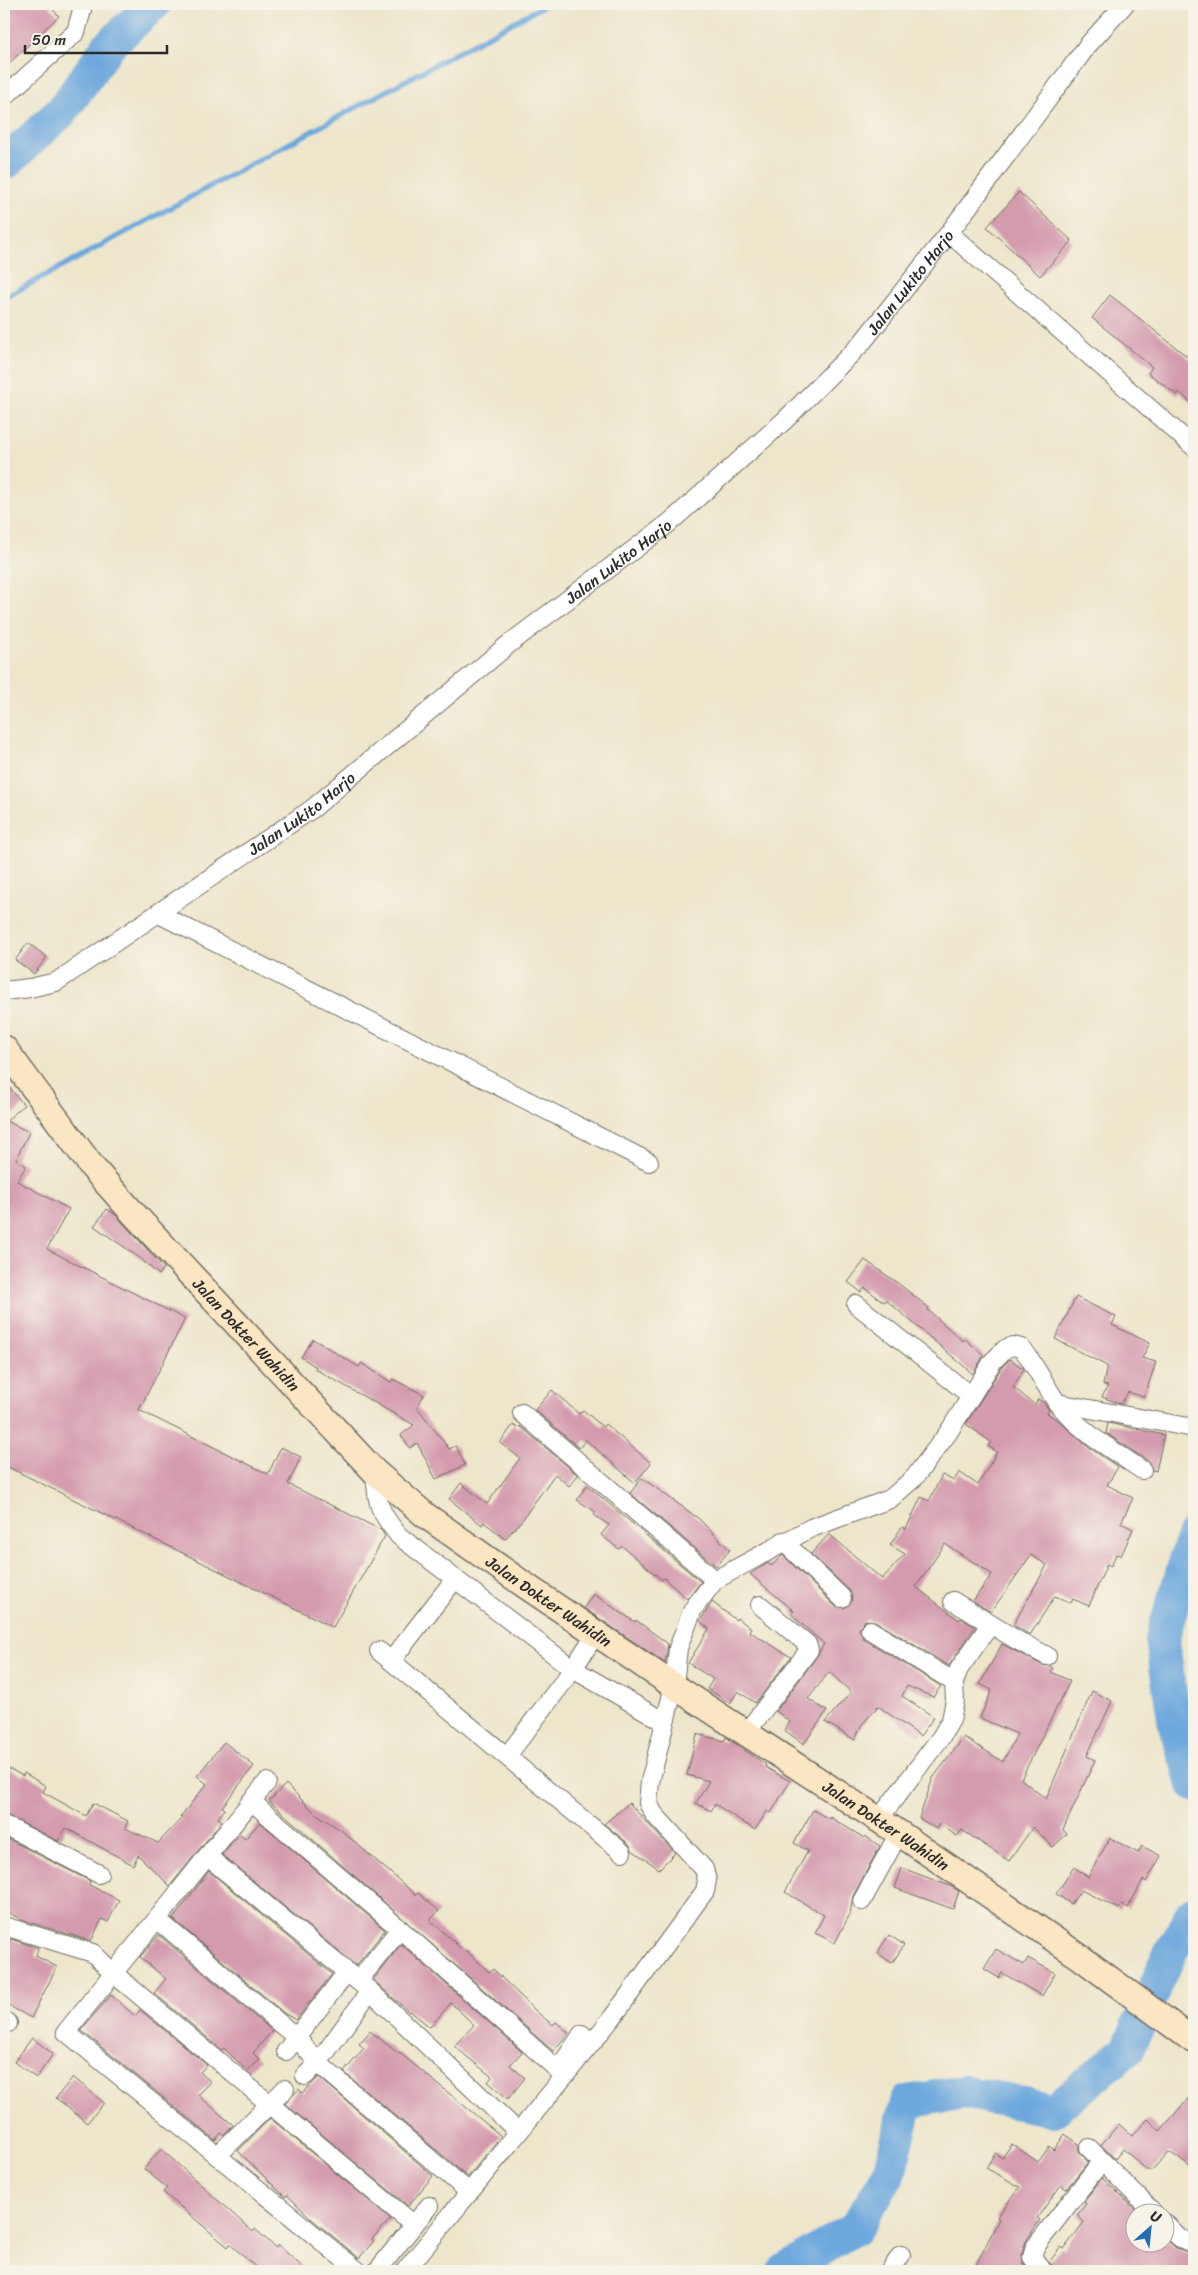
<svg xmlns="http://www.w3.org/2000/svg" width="1198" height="2275" font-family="Sriracha,sans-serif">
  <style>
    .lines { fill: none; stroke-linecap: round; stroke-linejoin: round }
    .stream { stroke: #6da8dd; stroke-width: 5.5 }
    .river { stroke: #6da8dd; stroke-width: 34 }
    .building { fill: #d49bae }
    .street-casing { stroke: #6f6c63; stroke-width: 20 }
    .secondary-casing { stroke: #6f6c63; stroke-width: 28 }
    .street { stroke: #fff; stroke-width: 18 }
    .secondary { stroke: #fbe6c3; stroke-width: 25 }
    .labels { text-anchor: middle; stroke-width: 5; stroke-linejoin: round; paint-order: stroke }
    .street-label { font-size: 16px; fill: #2b2b2b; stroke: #f7f3e8 }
  </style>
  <rect width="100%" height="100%" fill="#f7f3e8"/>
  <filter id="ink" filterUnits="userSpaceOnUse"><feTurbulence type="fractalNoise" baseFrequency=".02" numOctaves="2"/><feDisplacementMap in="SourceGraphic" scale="10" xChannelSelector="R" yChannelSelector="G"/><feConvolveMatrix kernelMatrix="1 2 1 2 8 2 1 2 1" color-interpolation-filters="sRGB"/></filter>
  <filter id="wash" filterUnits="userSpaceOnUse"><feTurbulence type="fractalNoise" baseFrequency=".0096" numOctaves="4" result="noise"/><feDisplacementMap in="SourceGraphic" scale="20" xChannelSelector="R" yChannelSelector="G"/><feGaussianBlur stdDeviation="1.12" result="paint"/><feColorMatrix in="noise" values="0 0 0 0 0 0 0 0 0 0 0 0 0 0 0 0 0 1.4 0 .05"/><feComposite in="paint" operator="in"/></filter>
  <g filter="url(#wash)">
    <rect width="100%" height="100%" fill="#ede6cb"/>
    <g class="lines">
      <path class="stream" d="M4 298 547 4"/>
      <path class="river" d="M4 164 62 111 109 45 154 4
        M1194 1534 1162 1639 1175 1725 1194 1785
        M784 2271 855 2228 889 2174 907 2102 964 2092 1054 2110 1128 2049 1171 1951 1194 1912"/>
    </g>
    <g id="blocks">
      <path class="building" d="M4 4H47L59 16 4 68Z
        M1019 192 1072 241 1040 276 987 227Z
        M1110 295 1194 362V405L1179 392 1177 395 1148 373 1152 367 1092 318Z
        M28 943 47 957 34 974 15 960Z
        M4 1081 24 1105 6 1121 29 1132 16 1159 26 1166 17 1181 69 1209 47 1249 185 1319 139 1410 268 1474 281 1447 301 1457 288 1484 381 1530 385 1536 333 1627 4 1465Z
        M107 1209 116 1215 164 1268 159 1275 140 1258 94 1226Z
        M865 1260 899 1284 929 1308 928 1310 963 1341 965 1339 984 1355 973 1374 886 1300 884 1302 865 1288 861 1292 848 1282Z
        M1076 1297 1116 1317 1112 1325 1150 1343 1142 1358 1156 1362 1144 1397 1128 1392 1121 1404 1102 1397 1108 1386 1103 1385 1107 1366 1055 1339Z
        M313 1339 359 1367 361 1363 391 1382 393 1379 424 1395 417 1407 449 1449 456 1446 465 1465 436 1479 417 1443 410 1448 401 1435 414 1425 315 1369 316 1367 301 1357Z
        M1010 1359 1024 1369 1013 1387 1035 1405 1038 1399 1044 1403 1049 1410 1047 1413 1058 1420 1087 1446 1118 1467 1107 1485 1133 1498 1121 1523 1133 1529 1121 1556 1116 1554 1111 1566 1107 1564 1089 1606 1073 1599 1071 1603 1055 1596 1030 1635 1013 1625 1047 1565 1031 1555 991 1612 973 1601 992 1574 945 1544 916 1587 959 1620 961 1618 975 1627 949 1666 875 1621 865 1620 859 1629 864 1639 941 1686 933 1697 907 1686 902 1696 934 1717 920 1736 878 1706 861 1726 855 1740 825 1722 851 1692 829 1672 808 1699 827 1711 804 1744 784 1730 790 1722 776 1711 817 1656 824 1644 791 1614 794 1611 750 1574 768 1563 771 1566 783 1555 835 1606 845 1608 852 1600 850 1591 811 1554 829 1534 882 1579 905 1554 890 1545 902 1527 906 1529 921 1497 929 1501 942 1475 954 1481 959 1472 978 1485 997 1452 988 1446 991 1442 966 1424 1001 1368Z
        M552 1390 579 1414 583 1410 603 1427 605 1424 651 1463 635 1483 586 1440 579 1448 535 1410Z
        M1108 1423 1164 1435 1156 1471 1152 1470 1148 1461 1106 1433Z
        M513 1425 518 1428 520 1426 578 1475 569 1486 555 1474 522 1520 505 1539 484 1522 482 1525 449 1499 461 1483 487 1504 520 1458 500 1443Z
        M642 1478 698 1518 730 1550 716 1566 630 1493Z
        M587 1485 701 1582 687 1599 664 1578 662 1580 622 1546 619 1549 601 1535 609 1525 594 1515 596 1512 577 1500Z
        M593 1594 635 1622 636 1620 668 1644 665 1663 584 1608Z
        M712 1602 736 1620 737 1618 751 1628 749 1631 791 1657 755 1703 738 1691 730 1703 707 1689 713 1679 688 1663 709 1629 700 1621Z
        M1002 1644 1042 1665 1050 1666 1053 1668 1051 1672 1070 1681 1021 1779 1046 1799 1092 1691 1112 1701 1087 1756 1095 1760 1063 1830 1067 1834 1053 1847 1033 1827 1009 1861 962 1830 957 1836 939 1824 936 1829 919 1818 933 1778 964 1737 1003 1762 1017 1734 980 1718 992 1690 980 1684Z
        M697 1734 724 1741 726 1737 766 1765 765 1767 790 1781 771 1813 767 1811 755 1830 715 1804 711 1811 696 1803 709 1781 687 1775Z
        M224 1742 254 1766 222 1807 225 1809 218 1818 222 1821 170 1886 138 1855 133 1865 66 1828 58 1841 4 1814V1766L23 1776 24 1773 46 1786 43 1792 86 1816 93 1803 128 1821 125 1828 158 1843 182 1818 180 1817 207 1784 197 1776Z
        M286 1784 315 1813 342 1831 416 1895 418 1893 439 1911 430 1920 465 1952 466 1950 489 1972 493 1969 538 2013 553 2025 556 2022 569 2033 553 2051 269 1801Z
        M629 1803 675 1853 659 1869 632 1850 629 1844 604 1824Z
        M813 1810 829 1819 830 1817 864 1838 865 1836 880 1846 853 1896 850 1914 835 1943 815 1933 824 1915 785 1892 808 1851 794 1843Z
        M260 1822 385 1930 356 1966 222 1855 239 1834 245 1839Z
        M4 1837 90 1881 89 1885 119 1900 108 1922 102 1919 91 1941 22 1920 4 1910Z
        M1110 1838 1138 1853 1142 1846 1161 1856 1146 1882 1143 1880 1128 1908 1122 1904 1119 1909 1081 1890 1071 1904 1056 1894 1074 1867 1088 1877Z
        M902 1868 950 1886 959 1891 953 1909 895 1888Z
        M209 1871 332 1974 296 2020 285 2014 173 1919Z
        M159 1935 272 2031 253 2053 260 2060 247 2071 224 2048 222 2050 154 1993 166 1979 140 1957Z
        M889 1935 904 1945 892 1963 877 1953Z
        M11 1939 38 1948 36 1956 57 1967 31 2018 4 2003V1952Z
        M401 1944 522 2052 510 2065 525 2078 508 2099 488 2082 492 2077 454 2046 474 2025 451 2003 430 2027 410 2011 409 2012 373 1980Z
        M996 1949 1024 1965 1028 1958 1055 1973 1042 1996 1002 1973 999 1978 984 1969Z
        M111 1995 135 2016 140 2010 207 2065 200 2072 211 2082 198 2095 233 2125 223 2135 221 2133 215 2140 81 2030Z
        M370 2031 399 2054 400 2053 501 2136 468 2177 344 2072 364 2048 359 2044Z
        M32 2038 53 2054 36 2078 14 2062Z
        M73 2077 104 2103 87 2123 56 2098Z
        M319 2077 433 2176 408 2206 285 2104 299 2089 302 2093Z
        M1194 2092V2168L1169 2152 1152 2170H1147L1123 2149 1115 2159 1101 2145 1119 2124 1132 2136 1148 2119 1160 2131Z
        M270 2118 391 2219 372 2239 374 2241 359 2258 313 2220 287 2195 285 2197 238 2151Z
        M1065 2134 1079 2144V2151L1088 2162 1066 2189 1061 2185 1037 2218 1040 2220 1026 2241 1022 2254 1023 2263 1030 2271H973L999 2219 997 2217 1020 2187 986 2168 995 2153 1002 2158 1012 2144 1038 2162 1050 2146 1054 2150Z
        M161 2149 253 2232 255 2229 276 2248 278 2245 307 2271H260L230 2244 228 2247 163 2192 167 2188 144 2169Z
        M1102 2178 1138 2212H1136V2242H1166V2239L1176 2248 1194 2254V2271H1060L1052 2265 1049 2262 1061 2247 1064 2249 1084 2222 1077 2215 1086 2204 1083 2202Z"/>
    </g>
  </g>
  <g filter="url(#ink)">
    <use href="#blocks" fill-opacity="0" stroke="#6f6c63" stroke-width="1"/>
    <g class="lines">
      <g class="street-casing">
        <g id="street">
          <path d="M4 97 76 32 82 10 80 4"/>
          <path d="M949 233 1194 447"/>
          <path d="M159 914 649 1162"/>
          <path id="s1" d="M4 991 30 988 56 982 312 809 509 644 669 523 785 420 861 344 949 233 1088 45 1125 4"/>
          <path d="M856 1304 971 1396"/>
          <path d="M1057 1403 1194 1428"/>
          <path d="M522 1413 715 1580"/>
          <path d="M375 1472C377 1504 378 1510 399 1536L573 1669 665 1722"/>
          <path d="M783 1541 842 1598"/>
          <path d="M953 1601 1015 1639 1047 1656"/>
          <path d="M870 1630 954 1682"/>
          <path d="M379 1651 622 1852"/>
          <path d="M391 1661 455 1579"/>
          <path d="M746 1733 809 1650 807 1644 760 1605"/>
          <path d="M507 1756 573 1669 596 1633"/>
          <path d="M267 1782 66 2032 358 2271"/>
          <path d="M251 1801 400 1929 558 2070"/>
          <path d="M879 1819 941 1737 951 1720 955 1700 954 1682 959 1669 990 1625"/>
          <path d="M4 1825 99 1874"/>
          <path d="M207 1856 370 1991 514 2128"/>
          <path d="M862 1901 899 1833"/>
          <path d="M157 1919 297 2038 318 2063 463 2187"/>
          <path d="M4 1926 93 1953 113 1973 414 2225"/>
          <path d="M358 1981 400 1929"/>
          <path d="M4 2020 8 2023"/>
          <path d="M286 2051 347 1972"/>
          <path d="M562 2064 582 2034"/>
          <path d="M305 2076 318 2063 370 1991"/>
          <path d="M1089 2148 1153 2212"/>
          <path d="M217 2156 285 2089"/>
          <path d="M1166 2224 1180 2238 1194 2244"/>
          <path d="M377 2271 429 2206"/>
          <path d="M405 2271 612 2018 705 1891 707 1880 704 1869 654 1814 648 1803 650 1782 674 1686 678 1648 693 1609 715 1580 811 1528 890 1499 914 1478 948 1433 993 1361 1005 1349 1013 1346 1021 1348 1028 1356 1057 1403 1075 1422 1094 1438 1142 1470"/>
          <path d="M890 2271 901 2255"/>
          <path d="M1043 2271 1032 2257 1035 2247 1101 2162"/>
        </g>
      </g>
      <g class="secondary-casing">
        <g id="secondary">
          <path id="s2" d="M4 1048 93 1168 133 1213 375 1472 425 1515 526 1586 674 1686 899 1833 1080 1957 1194 2041"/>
        </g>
      </g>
      <use href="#street" class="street"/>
      <use href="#secondary" class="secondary"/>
    </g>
  </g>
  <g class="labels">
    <g class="street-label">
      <text dy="6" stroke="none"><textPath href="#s1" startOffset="1161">Jalan Lukito Harjo</textPath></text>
      <text dy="6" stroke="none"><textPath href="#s1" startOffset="756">Jalan Lukito Harjo</textPath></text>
      <text dy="6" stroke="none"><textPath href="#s1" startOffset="351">Jalan Lukito Harjo</textPath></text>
      <text dy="6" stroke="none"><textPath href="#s2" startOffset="376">Jalan Dokter Wahidin</textPath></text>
      <text dy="6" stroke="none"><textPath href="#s2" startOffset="781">Jalan Dokter Wahidin</textPath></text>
      <text dy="6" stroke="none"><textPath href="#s2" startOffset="1186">Jalan Dokter Wahidin</textPath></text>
    </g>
  </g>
  <rect width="1198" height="2275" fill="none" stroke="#f7f3e8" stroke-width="20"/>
  <g transform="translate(1150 2228) rotate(27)"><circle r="24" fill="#f7f3e8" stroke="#a5a39c"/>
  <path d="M0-4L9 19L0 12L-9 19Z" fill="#1f6fb2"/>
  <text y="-8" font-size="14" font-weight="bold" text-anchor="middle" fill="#2b2b2b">U</text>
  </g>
  <path d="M25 45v8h142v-8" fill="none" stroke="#2b2b2b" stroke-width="2.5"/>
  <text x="32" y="45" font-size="15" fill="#2b2b2b" stroke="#f7f3e8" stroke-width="4" paint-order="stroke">50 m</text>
</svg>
